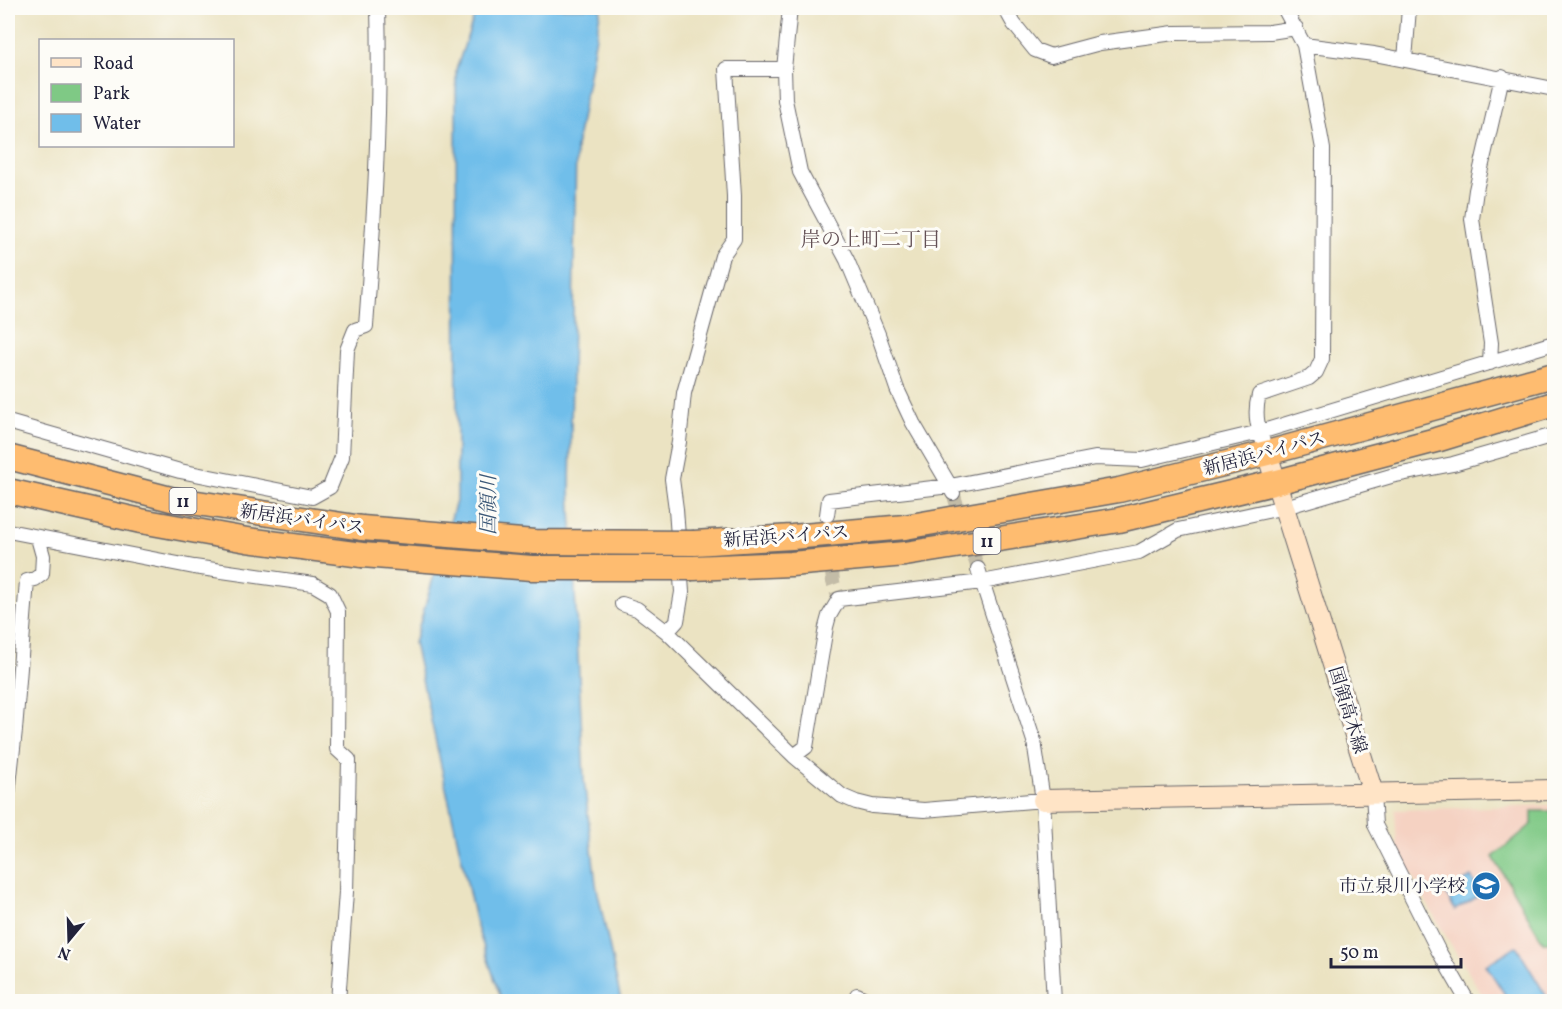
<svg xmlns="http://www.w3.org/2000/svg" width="1562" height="1009" font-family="Vollkorn,'Noto Serif JP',serif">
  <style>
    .built { fill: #f5d2c2 }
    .green { fill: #7fc985; stroke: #507660; stroke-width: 1.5 }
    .water { fill: #70beea; stroke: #497092; stroke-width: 1.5 }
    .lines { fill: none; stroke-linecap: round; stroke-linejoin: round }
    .street-tunnel { stroke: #c3bca7; stroke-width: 14; stroke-dasharray: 14 7; stroke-linecap: butt }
    .street-casing { stroke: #68666a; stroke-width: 16 }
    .secondary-casing { stroke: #68666a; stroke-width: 22 }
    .highway-casing { stroke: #68666a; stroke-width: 27 }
    .street { stroke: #fff; stroke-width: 14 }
    .secondary { stroke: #ffe4c6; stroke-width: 20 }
    .highway { stroke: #febc70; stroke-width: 24 }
    .highway-bridge-casing { stroke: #68666a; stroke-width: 27; stroke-linecap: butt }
    .highway-bridge { stroke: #febc70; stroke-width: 24 }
    .labels { text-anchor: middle; stroke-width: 6; stroke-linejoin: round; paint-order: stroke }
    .shield { fill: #fdfcf7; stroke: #646373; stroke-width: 1.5 }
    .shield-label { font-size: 16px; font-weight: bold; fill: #22223b }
    .street-label { font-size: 18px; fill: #22223b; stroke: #fdfcf7 }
    .poi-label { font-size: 18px; fill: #22223b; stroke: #fdfcf7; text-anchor: end }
    .neighbourhood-label { font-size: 20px; fill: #635055; stroke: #fdfcf7 }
    .water-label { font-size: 20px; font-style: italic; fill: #3d5978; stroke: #fdfcf7 }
  </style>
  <rect width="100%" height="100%" fill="#fdfcf7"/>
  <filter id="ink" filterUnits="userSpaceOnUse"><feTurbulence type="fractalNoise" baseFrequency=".0167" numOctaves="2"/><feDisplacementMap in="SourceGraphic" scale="12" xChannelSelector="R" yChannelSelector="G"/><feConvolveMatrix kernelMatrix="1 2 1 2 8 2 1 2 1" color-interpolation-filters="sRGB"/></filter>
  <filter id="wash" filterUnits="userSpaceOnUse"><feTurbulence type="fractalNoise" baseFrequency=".008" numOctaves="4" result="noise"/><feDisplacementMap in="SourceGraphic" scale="24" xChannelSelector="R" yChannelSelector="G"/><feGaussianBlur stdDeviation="1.35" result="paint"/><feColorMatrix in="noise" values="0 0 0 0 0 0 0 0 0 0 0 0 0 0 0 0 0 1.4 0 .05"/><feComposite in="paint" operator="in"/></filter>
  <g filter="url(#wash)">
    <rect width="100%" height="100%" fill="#ebe3c2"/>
    <path class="built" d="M1554 805V1001H1486L1439 925 1397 847 1395 810Z"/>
    <path class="green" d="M1532 811H1554V944L1543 942 1493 857 1532 824Z"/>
    <path class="water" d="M477 8H601L576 147 570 488 584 780 596 884 621 1001H502L476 924 414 643 457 498 456 70Z
      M1471 877 1481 895 1455 910 1445 892Z
      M1516 946 1548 999 1544 1001H1509L1486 965Z"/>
  </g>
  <g filter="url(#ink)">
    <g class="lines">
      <path class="street-tunnel" d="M953 493 978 569
        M828 529 833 582 839 599"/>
      <g class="street-casing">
        <path id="street" d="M790 8 784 69 785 100 800 172 847 260 878 334 897 389 913 423 950 486 829 500 827 515
          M1005 8 1014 24 1035 50 1051 56 1100 43 1174 33 1270 32 1296 28
          M1304 45 1374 54 1554 89
          M1405 60 1409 8
          M784 69H726L734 196V239L722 256 684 393 679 442 672 479 676 509 682 592 677 621 667 632 794 756 842 796 856 802 872 806 924 810 1043 800
          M1490 363 1491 343 1472 219 1476 190 1502 77
          M8 422 180 471 312 497 330 487 342 457 347 350 355 330 366 326C374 220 381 114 378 8
          M1267 453C1259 431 1253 417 1259 395L1309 378 1316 372 1322 359 1323 149 1304 45 1284 8
          M953 493 950 486 1095 458 1142 460 1260 432 1554 343
          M8 531 194 567 313 584 330 594 338 611 337 749 349 760 346 892 338 1002
          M978 569 1034 741 1043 800 1054 1002
          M622 604 637 609 667 632
          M794 756 806 747 826 627 829 616 839 599 982 582 1139 552 1178 530 1285 507 1391 476 1453 464 1554 435
          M1373 793 1375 825 1438 950 1468 1002
          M8 794 15 730 27 581 35 579 42 574 43 556 38 538
          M857 995 871 1002"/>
      </g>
      <g class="secondary-casing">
        <path id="secondary" d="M1267 453 1373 793
          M1043 800 1554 790"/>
      </g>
      <g class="highway-casing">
        <path id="highway" d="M8 457 171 499 362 528
          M8 491 141 521 247 540 362 555
          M694 543 792 537 905 527 1119 490 1267 453 1554 375
          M693 568 791 564 905 554 1119 520 1277 482 1436 440 1554 404"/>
      </g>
      <use href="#street" class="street"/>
      <use href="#secondary" class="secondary"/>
      <use href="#highway" class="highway"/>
      <g class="highway-bridge-casing">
        <path id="highway-bridge" d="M362 528 535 542 694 543
          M362 555 532 568H693"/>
      </g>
      <use href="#highway-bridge" class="highway-bridge"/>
    </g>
  </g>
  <defs>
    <g id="school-disc" transform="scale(1.5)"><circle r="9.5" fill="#1f6fb2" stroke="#fdfcf7"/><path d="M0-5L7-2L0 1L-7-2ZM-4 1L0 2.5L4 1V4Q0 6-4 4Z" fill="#fff"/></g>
  </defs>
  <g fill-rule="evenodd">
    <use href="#school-disc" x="1486" y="886"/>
  </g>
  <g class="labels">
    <g class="shield">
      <rect x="169.5" y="488" width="27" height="26" rx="4.5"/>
      <rect x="973.5" y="528" width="27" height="26" rx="4.5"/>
    </g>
    <g class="shield-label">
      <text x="183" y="507">11</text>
      <text x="987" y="547">11</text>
    </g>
    <g class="street-label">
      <text transform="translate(1264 453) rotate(-15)" y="6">新居浜バイパス</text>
      <text transform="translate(302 519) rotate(8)" y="6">新居浜バイパス</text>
      <text transform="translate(786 536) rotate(-4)" y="6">新居浜バイパス</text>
      <text transform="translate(1348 710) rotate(73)" y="6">国領高木線</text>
    </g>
    <g class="poi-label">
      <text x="1465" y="892">市立泉川小学校</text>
    </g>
    <g class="neighbourhood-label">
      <text x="871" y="246">岸の上町二丁目</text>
    </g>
    <g class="water-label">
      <text transform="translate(488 505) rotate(-90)" y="7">国領川</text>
    </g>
  </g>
  <rect width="1562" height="1009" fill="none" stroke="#fdfcf7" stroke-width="30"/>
  <rect x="39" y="39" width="195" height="108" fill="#fdfcf7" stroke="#a5a5ac" stroke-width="1.5"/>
  <rect x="51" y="58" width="30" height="9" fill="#ffe4c6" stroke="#a5a5ac" stroke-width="1.5"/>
  <text x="93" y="69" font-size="18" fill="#22223b">Road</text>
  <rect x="51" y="84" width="30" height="18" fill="#7fc985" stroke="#a5a5ac" stroke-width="1.5"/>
  <text x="93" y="99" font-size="18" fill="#22223b">Park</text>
  <rect x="51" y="114" width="30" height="18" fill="#70beea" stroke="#a5a5ac" stroke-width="1.5"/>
  <text x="93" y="129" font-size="18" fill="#22223b">Water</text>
  <g transform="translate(69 940) rotate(199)" stroke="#fdfcf7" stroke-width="4.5" paint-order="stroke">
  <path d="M0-4.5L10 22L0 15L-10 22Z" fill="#22223b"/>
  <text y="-9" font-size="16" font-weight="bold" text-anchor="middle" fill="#22223b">N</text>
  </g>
  <path d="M1331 958v9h130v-9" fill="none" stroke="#22223b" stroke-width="3"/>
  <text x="1340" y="958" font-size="18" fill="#22223b" stroke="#fdfcf7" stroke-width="4.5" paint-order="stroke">50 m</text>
</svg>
